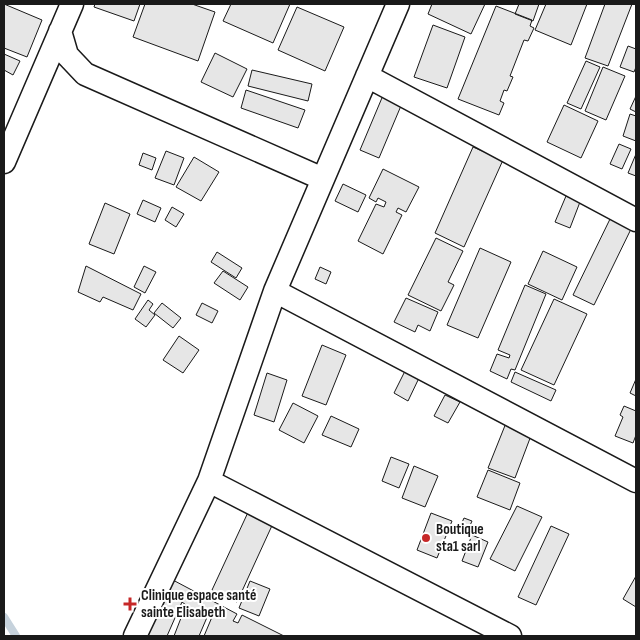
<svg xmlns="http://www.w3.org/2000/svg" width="640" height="640" font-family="'Sofia Sans Condensed',sans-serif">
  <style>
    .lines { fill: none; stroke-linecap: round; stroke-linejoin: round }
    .stream { stroke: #c6d2dc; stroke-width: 8 }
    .building { fill: #e6e6e6; stroke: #1a1a1a }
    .street-casing { stroke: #1a1a1a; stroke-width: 25 }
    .street { stroke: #fff; stroke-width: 22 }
    .poi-dot { fill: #c62828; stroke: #fff; stroke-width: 2 }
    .labels { text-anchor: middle; stroke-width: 4; stroke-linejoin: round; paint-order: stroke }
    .poi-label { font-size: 15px; font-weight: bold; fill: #1a1a1a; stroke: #fff; text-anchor: start }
  </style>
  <rect width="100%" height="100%" fill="#fff"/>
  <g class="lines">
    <path class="stream" d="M4 617 16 636"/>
  </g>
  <path class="building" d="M4 4 42 20 27 57 4 48Z
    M95 4H140L134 21 94 7Z
    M145 4H192L215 12 198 61 133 37Z
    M231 4H290L273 43 223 21Z
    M432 4H485L471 34 428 14Z
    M519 4H539L533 21 515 14Z
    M546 4H587L571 45 535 30Z
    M605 4H632L608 66 585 58Z
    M496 6 532 20 530 26 534 28 528 41 524 40 510 76 513 77 507 91 504 90 500 101 504 103 499 115 458 99Z
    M297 7 344 27 325 71 278 50Z
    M433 25 465 37 447 88 414 77Z
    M628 46 636 49V67L634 72 620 67Z
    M215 53 247 69 233 97 201 82Z
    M4 54 20 61 13 75 4 70Z
    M586 61 600 67 581 109 567 103Z
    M603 67 625 76 606 120 585 111Z
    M252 70 312 84 308 101 248 86Z
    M246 90 305 110 298 128 241 108Z
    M384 93 403 101 379 158 360 150Z
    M636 96V112L630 109Z
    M564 105 598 121 581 158 547 142Z
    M630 114 636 116V141L623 136Z
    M619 144 631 149 622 169 610 164Z
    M473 147 503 160 464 247 435 233Z
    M166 151 184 158 174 185 155 178Z
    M143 153 156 158 152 170 139 165Z
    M636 154V176L628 173Z
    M194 157 219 172 201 201 176 187Z
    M383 169 419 187 406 212 398 208 396 212 402 215 383 254 358 241 376 204 384 207 386 202 378 198 376 202 369 198Z
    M343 184 366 195 358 212 335 201Z
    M566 196 580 202 570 228 555 222Z
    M143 200 161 208 155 222 137 214Z
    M105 203 130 214 114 254 89 244Z
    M172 207 184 214 176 227 165 220Z
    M611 217 632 227 594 305 573 295Z
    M436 238 463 251 448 282 454 285 441 311 408 295Z
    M480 248 511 262 478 338 447 325Z
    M543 251 577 267 562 300 528 284Z
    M217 252 242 268 236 278 211 262Z
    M86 266 141 294 133 310 103 297 100 302 78 292Z
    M144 266 156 272 145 293 134 287Z
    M320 267 331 272 326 284 315 279Z
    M223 271 248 287 240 300 214 283Z
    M525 285 546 294 515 370 511 369 507 379 490 371 497 354 509 358 510 355 498 350Z
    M406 298 438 312 430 331 418 325 415 332 394 322Z
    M554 299 587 314 554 385 521 370Z
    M148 300 153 304 149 310 155 315 146 327 135 319Z
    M162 303 181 318 173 328 154 313Z
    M202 303 218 311 212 323 196 315Z
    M179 336 199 350 183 373 163 360Z
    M322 345 346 355 326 405 302 396Z
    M405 371 419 378 408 401 394 393Z
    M515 372 556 390 551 401 511 382Z
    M267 373 287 380 274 422 254 415Z
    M636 379V396L630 393Z
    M445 395 460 402 448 423 434 416Z
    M293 403 318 416 304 443 279 430Z
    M624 406 636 411V435L633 443 615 436 623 417 620 415Z
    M331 416 359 429 351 447 322 435Z
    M506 423 532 433 515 478 488 468Z
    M391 457 409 464 399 488 382 481Z
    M414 466 438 476 425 507 402 498Z
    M488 470 520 483 510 510 477 497Z
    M517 506 542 517 515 571 490 559Z
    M250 508 275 519 237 602 212 590Z
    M431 513 452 521 437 558 417 550Z
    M464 518 472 521 468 530 460 527Z
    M551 526 569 534 536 605 518 597Z
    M472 535 488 542 478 567 462 561Z
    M636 576V607L623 599Z
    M171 579 237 614 233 621 238 623 242 615 284 636H204L212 617 208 615 199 636H174L186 605 182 602 167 636H148Z
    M250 581 270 589 259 616 239 608Z"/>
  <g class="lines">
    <g class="street-casing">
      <path id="street" d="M60 31 67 55 85 74 323 179
        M367 76 636 220
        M4 162 72 4
        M275 291 636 481
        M209 481 510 636
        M135 636 209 481 275 291 398 4"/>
    </g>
    <use href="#street" class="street"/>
  </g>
  <g class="poi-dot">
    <circle cx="426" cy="538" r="5"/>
    <path d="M127.5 596.5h5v5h5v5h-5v5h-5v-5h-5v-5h5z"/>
  </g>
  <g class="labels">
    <g class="poi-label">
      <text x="436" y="534">Boutique<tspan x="436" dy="17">sta1 sarl</tspan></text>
      <text x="141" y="600">Clinique espace santé<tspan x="141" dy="17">sainte Elisabeth</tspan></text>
    </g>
  </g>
  <rect width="640" height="640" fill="none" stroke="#1a1a1a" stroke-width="10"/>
</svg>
